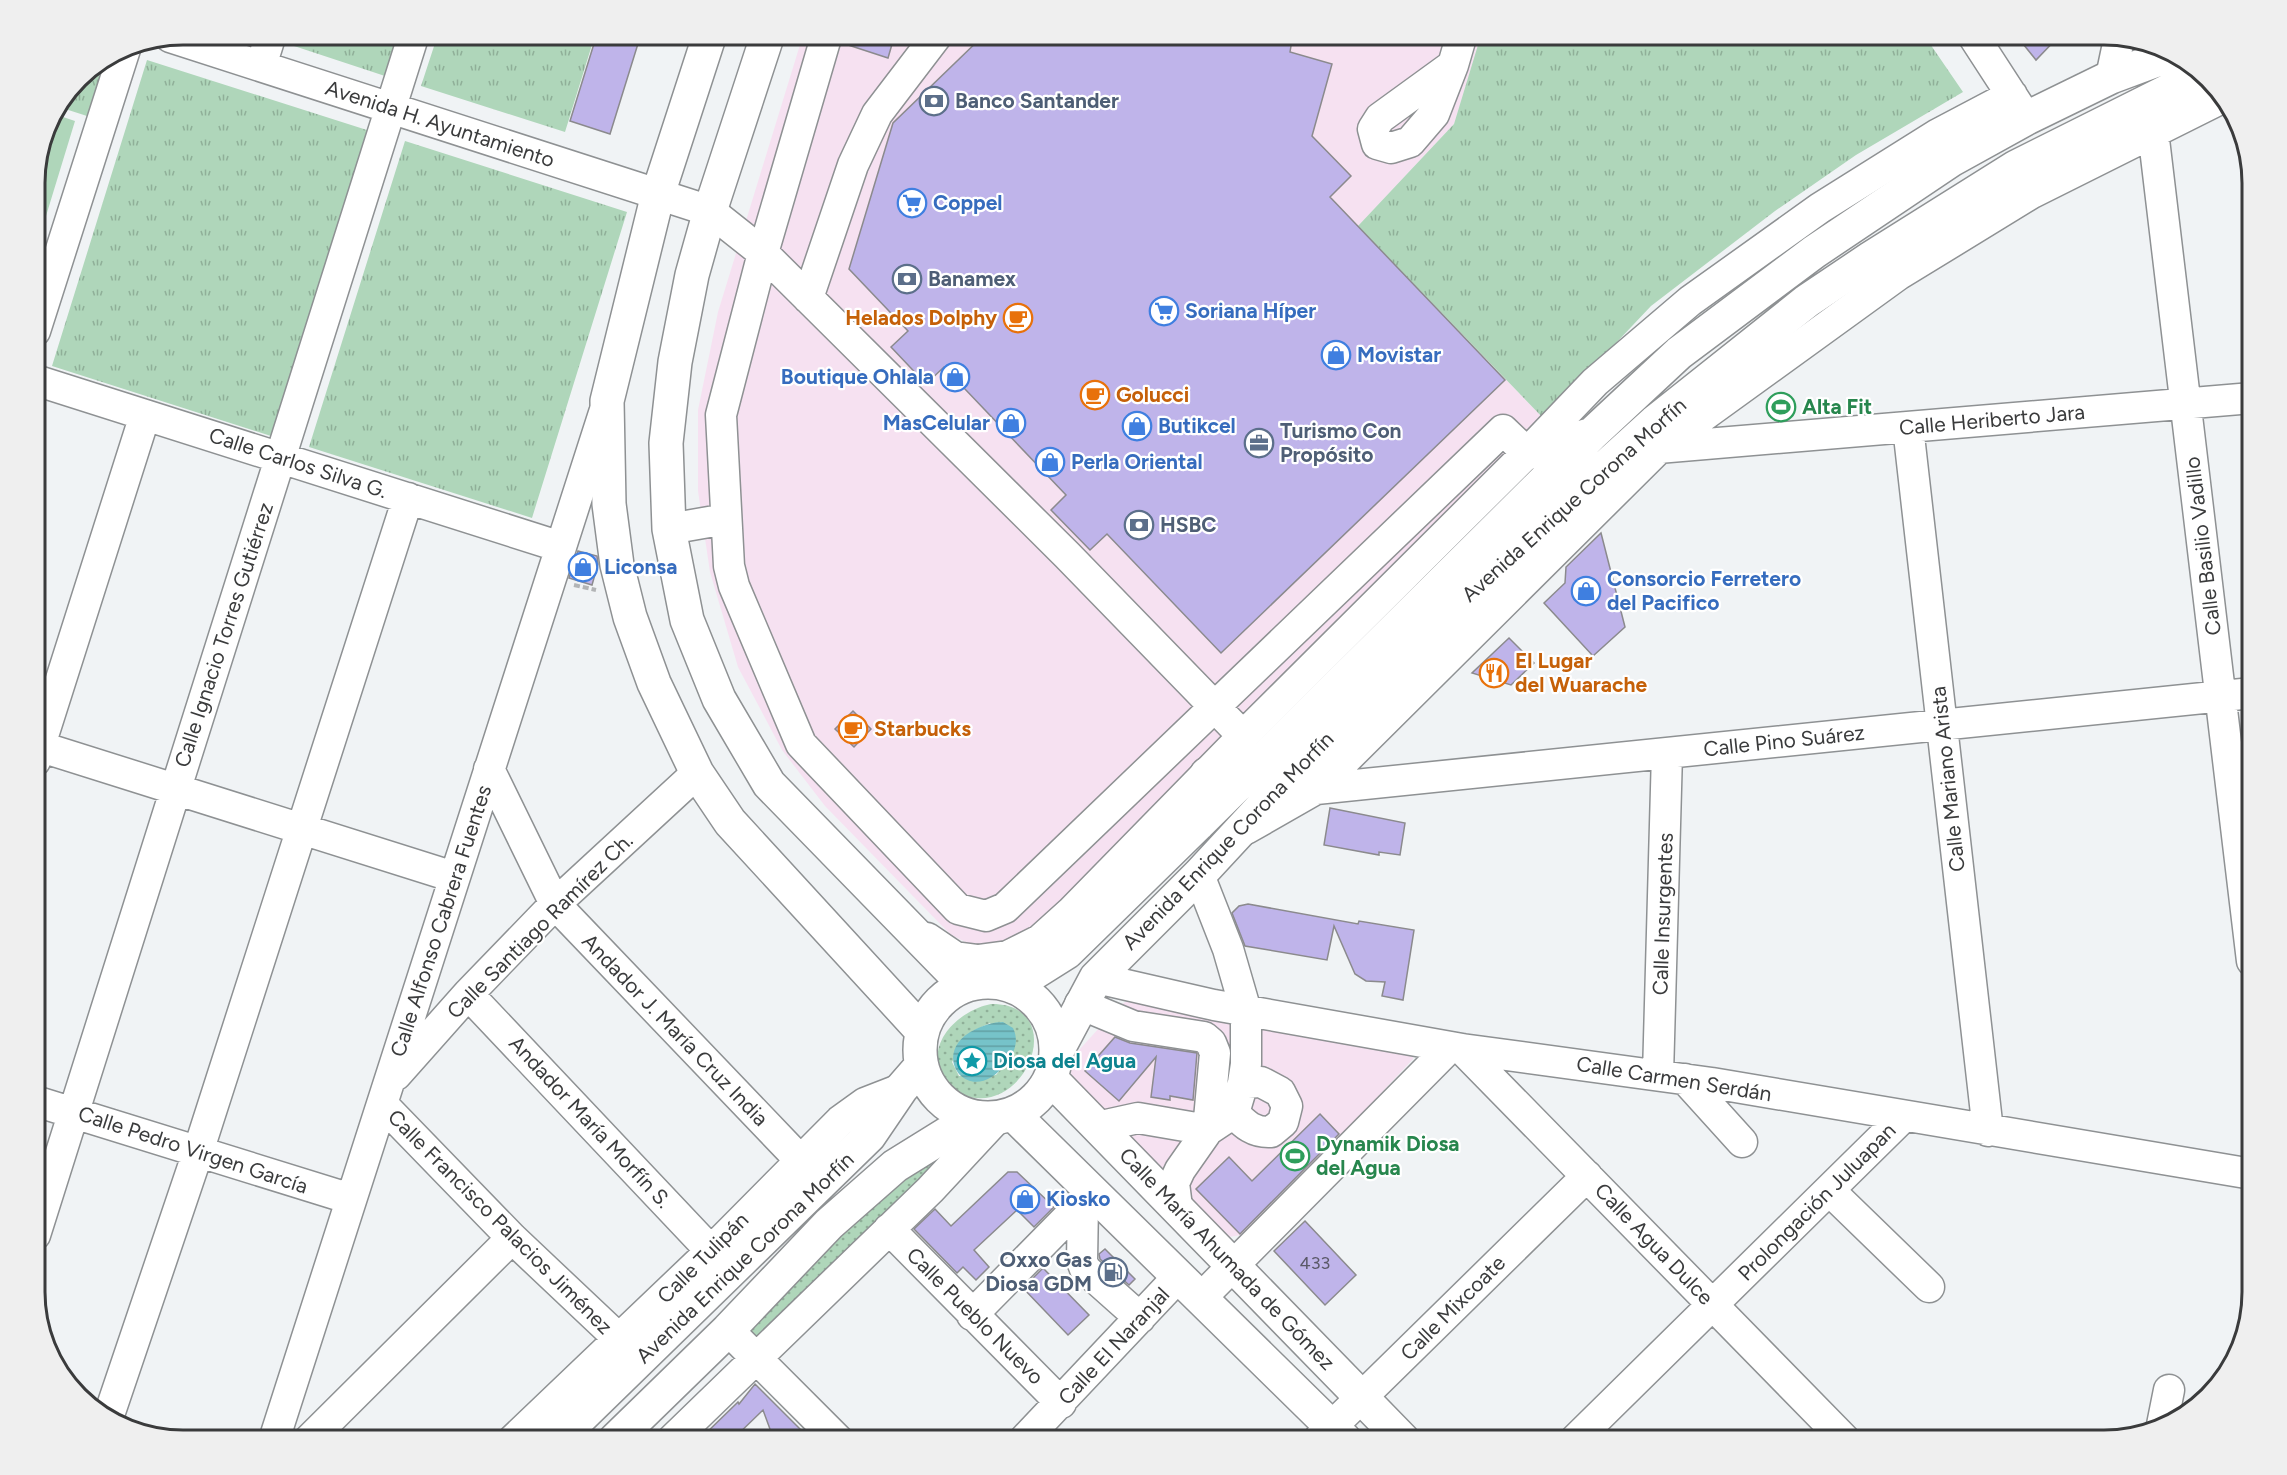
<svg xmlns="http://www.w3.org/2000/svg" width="2287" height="1475" font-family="Figtree,sans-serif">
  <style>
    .commercial { fill: #f6e1f1 }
    .grass { fill: url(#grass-tufts) }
    .garden { fill: url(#garden-dots); fill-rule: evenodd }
    .pitch { fill: #afd6ba }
    .water { fill: url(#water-rules) }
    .building { fill: #bfb4ea; stroke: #8b8a8d; stroke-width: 1.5 }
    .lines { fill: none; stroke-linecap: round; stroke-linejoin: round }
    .minor-casing { stroke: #8e9193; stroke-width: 33 }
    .major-casing { stroke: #8e9193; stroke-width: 36 }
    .path { stroke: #b2b4b6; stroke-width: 4; stroke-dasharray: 6 3; stroke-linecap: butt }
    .minor { stroke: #fff; stroke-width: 30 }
    .major { stroke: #fff; stroke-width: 33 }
    .labels { text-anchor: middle; stroke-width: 4.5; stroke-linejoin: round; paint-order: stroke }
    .number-label { font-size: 18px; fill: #5b5968 }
    .service-label { font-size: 21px; font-weight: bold; fill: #4e5e75; stroke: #fff; text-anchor: start }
    .street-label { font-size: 21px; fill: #3a3b3c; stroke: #fff }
    .shop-label { font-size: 21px; font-weight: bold; fill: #366cbe; stroke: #fff; text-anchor: start }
    .food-label { font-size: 21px; font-weight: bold; fill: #c56008; stroke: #fff; text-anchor: start }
    .leisure-label { font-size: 21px; font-weight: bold; fill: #27864d; stroke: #fff; text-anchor: start }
    .culture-label { font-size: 21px; font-weight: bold; fill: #0d838f; stroke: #fff; text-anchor: start }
    .rim { fill: none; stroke: #3a3b3c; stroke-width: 3 }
  </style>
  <defs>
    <pattern id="grass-tufts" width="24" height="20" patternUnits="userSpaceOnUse" patternTransform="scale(1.5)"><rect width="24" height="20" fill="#afd6ba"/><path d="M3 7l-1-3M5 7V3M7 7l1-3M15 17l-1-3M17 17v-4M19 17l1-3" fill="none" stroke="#8faf98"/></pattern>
    <pattern id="garden-dots" width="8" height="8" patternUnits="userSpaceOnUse" patternTransform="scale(1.5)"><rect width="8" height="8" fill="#afd6ba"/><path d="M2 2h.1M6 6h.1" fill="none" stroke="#8faf98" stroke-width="1.8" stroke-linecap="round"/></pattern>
    <pattern id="water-rules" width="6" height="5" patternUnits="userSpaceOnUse" patternTransform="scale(1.5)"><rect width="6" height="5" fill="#76c3c9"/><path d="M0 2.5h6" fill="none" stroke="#62a0a4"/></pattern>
  </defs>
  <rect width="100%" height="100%" fill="#f0f3f5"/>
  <path class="commercial" d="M803 35H1481L1454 124 1358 226 1544 419 1031 930 1013 941 993 946 972 945 951 935 825 806 782 750 738 667 710 572 698 491V410L718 312Z
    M1127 1001 1412 1047 1413 1059 1341 1136 1242 1235 1228 1237 1069 1076 1071 1059 1119 1006Z"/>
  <path class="grass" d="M438 34 595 35 565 132 421 86Z
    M292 35H401L388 77 288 44Z
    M1481 35H1924L1963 92 1856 155 1775 211 1651 306 1544 419 1358 226 1454 124Z
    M105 60 87 116 59 107 78 78Z
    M147 60 370 131 274 437 52 366Z
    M405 141 627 212 532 518 309 447Z"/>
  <path class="garden" d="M991 1004C1069 1003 1029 1115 966 1096 953 1093 944 1085 940 1072 928 1039 961 1010 991 1004ZM990 1023 1013 1053 996 1075 959 1076 952 1062 973 1031Z
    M942 1157 947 1163 754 1343 742 1330 833 1237 934 1158Z"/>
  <path class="pitch" d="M54 114 75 121 35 252C35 207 28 153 54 114Z"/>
  <path class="water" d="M1003 1022 1013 1028C1019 1040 1015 1052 1007 1062 970 1113 925 1052 976 1029 985 1025 993 1022 1003 1022Z"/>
  <path class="building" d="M597 34H641L610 134 570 121Z
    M844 34H895L888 58 842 43Z
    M985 34H1293L1290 52 1332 64 1312 136 1351 176 1330 197 1505 380 1221 653 1107 534 1090 550 1051 510 1066 495 944 367 926 384 891 347 908 331 849 269 893 123Z
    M2015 34H2061L2036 60Z
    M1601 533 1625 627 1593 656 1544 603 1565 583 1566 567Z
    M578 551 597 556 598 564 592 585 569 578Z
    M1509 638 1534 663 1511 685 1472 673Z
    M853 711 871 729 854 747 835 729Z
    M1330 808 1405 823 1400 855 1379 852V855L1324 845Z
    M1248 904 1358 924 1359 921 1414 930 1403 1000 1382 996 1385 982 1366 981 1355 974 1334 926 1327 960 1245 946 1232 913 1239 906Z
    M1115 1037 1130 1043 1197 1053 1193 1100 1170 1096V1100L1151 1097 1156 1057 1119 1101 1085 1071Z
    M1320 1114 1339 1134 1240 1234 1196 1189 1229 1157 1252 1181Z
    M1008 1172H1017L1054 1207 1034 1227 1017 1210 974 1250 989 1267 976 1280 963 1267 957 1273 914 1229 935 1209 951 1226Z
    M1305 1221 1356 1275 1325 1305 1274 1251Z
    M1105 1249 1135 1279 1129 1285 1100 1259 1099 1254Z
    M1043 1268 1089 1315 1068 1335 1023 1288Z
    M755 1384 811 1440H774L763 1410 732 1440H699L738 1402 739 1404Z"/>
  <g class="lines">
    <g class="minor-casing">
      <path id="minor" d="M827 34 763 253 721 415 729 566 734 586 801 744 958 909 986 916 1005 908 1503 430 1527 453
        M1972 34 2022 111
        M170 37 710 211 763 253 1067 555 1243 736
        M1453 65 1380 118 1373 129 1377 144 1391 148 1410 142 1434 114 1453 65 1462 34
        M261 66 271 34
        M2111 77 2119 39
        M2153 131 2252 961
        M808 298 853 165 877 114 938 34
        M35 331 126 46
        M35 380 561 547
        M1908 427 1988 1131
        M1658 448 2252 398
        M669 529 726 519
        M35 745 454 877
        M35 761 145 415
        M489 769 555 904 800 1160
        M1316 789 2252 693
        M1246 829 1316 789 1659 448 1898 275 2032 193 2222 98
        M1199 875 1228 949 1246 1011V1064L1243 1083
        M927 938 955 957 978 960 1008 956 1040 940 1071 912
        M1067 952 1071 912 1256 723 1527 453 1595 382 1690 301 1820 208 1938 134 2012 95
        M1096 978 1214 1005 1462 1049 1712 1083 2252 1174
        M468 994 711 1251
        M1080 1004 1133 1026 1204 1037 1211 1043 1215 1053 1208 1130 1138 1118 1097 1127
        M1462 1049 1845 1440
        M396 1075 468 994 555 904 697 773
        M1658 1075 1667 753
        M1685 1079 1742 1142
        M1261 1082 1280 1092 1287 1106 1283 1122 1271 1132C1254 1133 1245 1125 1234 1113L1243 1083Z
        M35 1101 351 1199
        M382 1104 512 1238 619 1339
        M1829 1190 1929 1287
        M1083 1203 1082 1261 1085 1269 1140 1318
        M1177 1207 1174 1183 1180 1170 1208 1130 1223 1120
        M889 1229 1061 1403
        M35 1235 414 34
        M1201 1298 1450 1047
        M972 1315 1093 1192
        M728 1330 838 1440
        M108 1418 198 1152 408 498
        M2162 1425 2169 1390
        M274 1440 604 413
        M309 1440 512 1238
        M513 1440 711 1251 840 1121 865 1103 901 1089
        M672 1440 930 1190 997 1118
        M1024 1440 1179 1276
        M1318 1440 1587 1176
        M1575 1440 1904 1116"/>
    </g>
    <g class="major-casing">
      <path id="major" d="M710 34 658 194 607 401 609 504 617 565 630 617 654 683 697 773 730 822 922 1031
        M768 34 710 211 692 275 675 362 666 443 669 529 687 620 719 699 769 784 965 985
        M1527 453 1589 435
        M1198 824 1207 774
        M920 1050a68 68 0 1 1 136 0a68 68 0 1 1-136 0Z
        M1013 986 1067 952 1198 824 1591 435 1679 353 1814 252 1951 160 2027 118 2111 77 2170 55
        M1056 1053 1096 978 1199 875 1314 751 1437 626 1546 521 1655 422 1807 301 1871 258 2016 167 2200 75
        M1050 1078 1403 1440
        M1013 1114 1345 1440
        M557 1440 869 1136 901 1089 921 1066
        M615 1440 728 1330 829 1224 895 1166 974 1117"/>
    </g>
    <path class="path" d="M574 585 596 590"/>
    <use href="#minor" class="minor"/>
    <use href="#major" class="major"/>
  </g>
  <defs>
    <g id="bank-ring" transform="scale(1.5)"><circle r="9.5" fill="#fff" stroke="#5c6f8a" stroke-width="1.5"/><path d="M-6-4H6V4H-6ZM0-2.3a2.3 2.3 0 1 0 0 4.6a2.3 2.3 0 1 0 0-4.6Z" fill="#5c6f8a"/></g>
    <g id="supermarket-ring" transform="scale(1.5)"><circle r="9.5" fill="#fff" stroke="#3f7fe0" stroke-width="1.5"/><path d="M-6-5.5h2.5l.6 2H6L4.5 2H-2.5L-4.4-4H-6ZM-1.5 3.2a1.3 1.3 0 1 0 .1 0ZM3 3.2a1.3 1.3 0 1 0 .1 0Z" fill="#3f7fe0"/></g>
    <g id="cafe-ring" transform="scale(1.5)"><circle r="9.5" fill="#fff" stroke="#e8710a" stroke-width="1.5"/><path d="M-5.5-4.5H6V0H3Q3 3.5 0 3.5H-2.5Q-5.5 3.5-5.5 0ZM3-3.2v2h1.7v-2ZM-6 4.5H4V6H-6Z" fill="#e8710a"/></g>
    <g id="shop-ring" transform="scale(1.5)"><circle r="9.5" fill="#fff" stroke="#3f7fe0" stroke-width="1.5"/><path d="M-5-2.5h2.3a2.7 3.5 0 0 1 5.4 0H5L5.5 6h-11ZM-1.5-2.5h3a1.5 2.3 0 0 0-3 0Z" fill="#3f7fe0"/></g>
    <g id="stadium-ring" transform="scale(1.5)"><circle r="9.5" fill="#fff" stroke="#2e9e5b" stroke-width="1.5"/><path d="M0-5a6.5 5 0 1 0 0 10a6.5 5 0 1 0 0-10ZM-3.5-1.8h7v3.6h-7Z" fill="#2e9e5b"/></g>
    <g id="office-ring" transform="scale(1.5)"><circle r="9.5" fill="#fff" stroke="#5c6f8a" stroke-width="1.5"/><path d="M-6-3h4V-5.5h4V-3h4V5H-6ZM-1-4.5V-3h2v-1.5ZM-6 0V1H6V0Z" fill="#5c6f8a"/></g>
    <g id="restaurant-ring" transform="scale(1.5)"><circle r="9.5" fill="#fff" stroke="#e8710a" stroke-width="1.5"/><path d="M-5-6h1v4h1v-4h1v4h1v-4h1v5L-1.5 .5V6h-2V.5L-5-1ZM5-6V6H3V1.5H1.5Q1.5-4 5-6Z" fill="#e8710a"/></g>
    <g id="sight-ring" transform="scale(1.5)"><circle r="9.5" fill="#fff" stroke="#0f9aa8" stroke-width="1.5"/><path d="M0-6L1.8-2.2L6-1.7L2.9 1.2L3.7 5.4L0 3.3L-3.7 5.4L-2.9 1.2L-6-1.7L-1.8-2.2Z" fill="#0f9aa8"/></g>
    <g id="fuel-ring" transform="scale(1.5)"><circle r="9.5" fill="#fff" stroke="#5c6f8a" stroke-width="1.5"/><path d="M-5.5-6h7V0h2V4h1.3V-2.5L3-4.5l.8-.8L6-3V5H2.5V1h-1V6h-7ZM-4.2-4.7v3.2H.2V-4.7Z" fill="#5c6f8a"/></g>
  </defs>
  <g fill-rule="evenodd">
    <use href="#bank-ring" x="934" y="101"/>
    <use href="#supermarket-ring" x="912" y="203"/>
    <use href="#bank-ring" x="907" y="279"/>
    <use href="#supermarket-ring" x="1164" y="311"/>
    <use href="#cafe-ring" x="1018" y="318"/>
    <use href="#shop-ring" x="1336" y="355"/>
    <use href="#shop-ring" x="955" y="377"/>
    <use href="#cafe-ring" x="1095" y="395"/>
    <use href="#stadium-ring" x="1781" y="407"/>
    <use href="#shop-ring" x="1011" y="423"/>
    <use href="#shop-ring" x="1137" y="426"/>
    <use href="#office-ring" x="1259" y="443"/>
    <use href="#shop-ring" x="1050" y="462"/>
    <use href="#bank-ring" x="1139" y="525"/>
    <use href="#shop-ring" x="583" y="567"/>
    <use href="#shop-ring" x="1586" y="591"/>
    <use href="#restaurant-ring" x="1494" y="673"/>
    <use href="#cafe-ring" x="853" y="729"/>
    <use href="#sight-ring" x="972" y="1061"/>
    <use href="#stadium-ring" x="1295" y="1156"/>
    <use href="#shop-ring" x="1025" y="1199"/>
    <use href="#fuel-ring" x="1113" y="1272"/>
  </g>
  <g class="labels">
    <g class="number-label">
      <text x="1315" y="1269">433</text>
    </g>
    <g class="service-label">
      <text x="955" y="108">Banco Santander</text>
      <text x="928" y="286">Banamex</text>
      <text x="1280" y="438">Turismo Con<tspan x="1280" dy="24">Propósito</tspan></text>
      <text x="1160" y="532">HSBC</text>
      <text x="1092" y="1267" text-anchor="end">Oxxo Gas<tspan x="1092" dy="24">Diosa GDM</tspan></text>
    </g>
    <g class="street-label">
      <text transform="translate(440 124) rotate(18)" y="7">Avenida H. Ayuntamiento</text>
      <text transform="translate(1992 420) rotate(-5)" y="7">Calle Heriberto Jara</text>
      <text transform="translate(298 463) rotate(18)" y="7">Calle Carlos Silva G.</text>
      <text transform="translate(1574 500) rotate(-42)" y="7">Avenida Enrique Corona Morfín</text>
      <text transform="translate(2203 546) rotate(-97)" y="7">Calle Basilio Vadillo</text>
      <text transform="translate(224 635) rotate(-72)" y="7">Calle Ignacio Torres Gutiérrez</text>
      <text transform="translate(1784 741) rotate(-6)" y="7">Calle Pino Suárez</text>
      <text transform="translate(1948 779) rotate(-96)" y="7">Calle Mariano Arista</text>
      <text transform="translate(1228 841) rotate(-46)" y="7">Avenida Enrique Corona Morfín</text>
      <text transform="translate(1663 914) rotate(-88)" y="7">Calle Insurgentes</text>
      <text transform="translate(441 921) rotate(-72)" y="7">Calle Alfonso Cabrera Fuentes</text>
      <text transform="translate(540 926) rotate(-45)" y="7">Calle Santiago Ramírez Ch.</text>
      <text transform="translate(675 1030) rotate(46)" y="7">Andador J. María Cruz India</text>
      <text transform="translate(1674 1079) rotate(9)" y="7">Calle Carmen Serdán</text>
      <text transform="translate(590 1122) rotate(47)" y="7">Andador María Morfín S.</text>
      <text transform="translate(193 1150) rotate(18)" y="7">Calle Pedro Virgen García</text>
      <text transform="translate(1817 1202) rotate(-45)" y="7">Prolongación Juluapan</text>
      <text transform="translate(500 1222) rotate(45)" y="7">Calle Francisco Palacios Jiménez</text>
      <text transform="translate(1654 1244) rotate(46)" y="7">Calle Agua Dulce</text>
      <text transform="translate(703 1258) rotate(-45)" y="7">Calle Tulipán</text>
      <text transform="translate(745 1258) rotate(-44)" y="7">Avenida Enrique Corona Morfín</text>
      <text transform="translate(1227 1259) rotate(46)" y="7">Calle María Ahumada de Gómez</text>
      <text transform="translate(1453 1308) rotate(-45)" y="7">Calle Mixcoate</text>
      <text transform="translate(975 1316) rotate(45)" y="7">Calle Pueblo Nuevo</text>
      <text transform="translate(1114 1346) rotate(-47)" y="7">Calle El Naranjal</text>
    </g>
    <g class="shop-label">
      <text x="933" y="210">Coppel</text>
      <text x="1185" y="318">Soriana Híper</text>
      <text x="1357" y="362">Movistar</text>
      <text x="934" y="384" text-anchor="end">Boutique Ohlala</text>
      <text x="990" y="430" text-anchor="end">MasCelular</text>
      <text x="1158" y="433">Butikcel</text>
      <text x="1071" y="469">Perla Oriental</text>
      <text x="604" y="574">Liconsa</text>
      <text x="1607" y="586">Consorcio Ferretero<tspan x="1607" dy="24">del Pacifico</tspan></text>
      <text x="1046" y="1206">Kiosko</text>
    </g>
    <g class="food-label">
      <text x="997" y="325" text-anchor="end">Helados Dolphy</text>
      <text x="1116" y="402">Golucci</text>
      <text x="1515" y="668">El Lugar<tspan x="1515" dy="24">del Wuarache</tspan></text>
      <text x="874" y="736">Starbucks</text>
    </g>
    <g class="leisure-label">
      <text x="1802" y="414">Alta Fit</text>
      <text x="1316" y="1151">Dynamik Diosa<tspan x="1316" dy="24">del Agua</tspan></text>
    </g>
    <g class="culture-label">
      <text x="993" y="1068">Diosa del Agua</text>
    </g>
  </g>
  <path d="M0 0H2287V1475H0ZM183 45H2104A138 138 0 0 1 2242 183V1292A138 138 0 0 1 2104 1430H183A138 138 0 0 1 45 1292V183A138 138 0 0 1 183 45Z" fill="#efefef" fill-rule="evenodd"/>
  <path class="rim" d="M183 45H2104A138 138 0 0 1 2242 183V1292A138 138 0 0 1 2104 1430H183A138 138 0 0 1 45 1292V183A138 138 0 0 1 183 45Z"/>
</svg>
